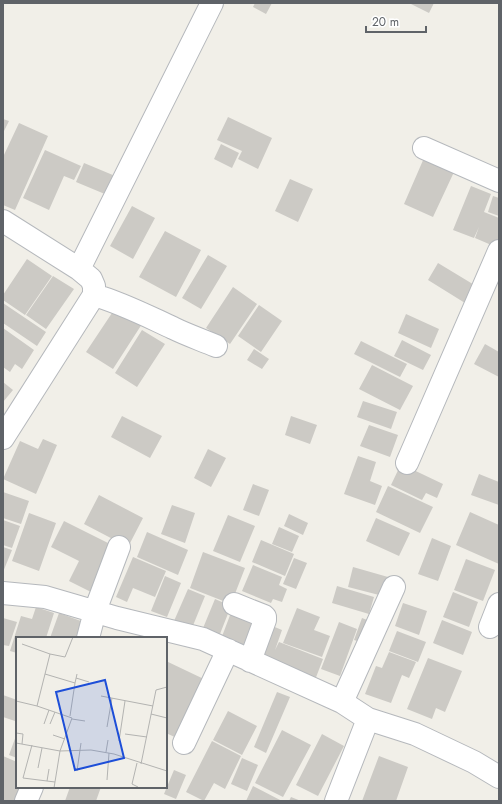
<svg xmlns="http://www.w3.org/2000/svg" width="502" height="804" font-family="Jost,sans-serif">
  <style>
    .building { fill: #cccac5 }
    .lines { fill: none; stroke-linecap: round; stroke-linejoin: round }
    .minor-casing { stroke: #b5b8bc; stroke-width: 24 }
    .minor { stroke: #fff; stroke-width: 22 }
    .inset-road { fill: none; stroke: #b3b3b1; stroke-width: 1 }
    .view { fill: #1d4ed8; fill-opacity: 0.15; stroke: #1d4ed8; stroke-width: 2 }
    .inset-edge { fill: none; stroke: #5f6368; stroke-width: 2 }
  </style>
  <rect width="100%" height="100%" fill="#f1efe8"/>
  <path class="building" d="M255 3H272L266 14 253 7Z
    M409 3H434L429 13Z
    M228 117 272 138 258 169 238 159 242 151 217 140Z
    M3 119 9 121 3 133Z
    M19 123 48 136 15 210 3 205V181L4 179H3V157Z
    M221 144 239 153 232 168 214 159Z
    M45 150 81 166 74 180 64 176 49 210 23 198Z
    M424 158 454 172 433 217 404 204Z
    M84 163 120 178 112 197 76 182Z
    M290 179 313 189 298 222 275 211Z
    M471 186 491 194 484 212 499 218V239L496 247 475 238 479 227 474 238 453 230Z
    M493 196 499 198V216L488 212Z
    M132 206 155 218 133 259 110 246Z
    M165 231 201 250 176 297 139 277Z
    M208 255 227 266 201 309 182 298Z
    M27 259 52 276 25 315 3 300V295Z
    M438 263 476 286 465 303 428 280Z
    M53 276 74 289 46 329 26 315Z
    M233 287 257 304 230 344 206 328Z
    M3 303 46 332 37 346 3 323Z
    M259 305 282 321 261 352 238 336Z
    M116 307 142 324 113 369 86 352Z
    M406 314 439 329 431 348 398 333Z
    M3 328 34 350 22 369 15 364 10 372 3 367Z
    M142 330 165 344 137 387 115 373Z
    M402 340 431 355 423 370 394 356Z
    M361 341 407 364 400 377 354 354Z
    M485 344 499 352V377L474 364Z
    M254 349 269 359 262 369 247 360Z
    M372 365 413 386 400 410 359 389Z
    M3 382 13 390 3 402Z
    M363 401 397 412 391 429 357 417Z
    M122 416 162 436 150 458 111 437Z
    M291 416 317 425 310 444 285 435Z
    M369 425 398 435 390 457 360 446Z
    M43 439 57 445 36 494 3 479 20 441 38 449Z
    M208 449 226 458 211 487 194 478Z
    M358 456 376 462 370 481 382 486 375 505 344 494Z
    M401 464 443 484 437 498 426 493 422 500 391 485Z
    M479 474 499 482V505L471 495Z
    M253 484 269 490 259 516 243 510Z
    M388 486 433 507 420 533 376 512Z
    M3 492 29 501 21 524 3 518Z
    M99 495 143 518 128 547 84 524Z
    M172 505 195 513 185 543 161 534Z
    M470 512 499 525V564L456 545Z
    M29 513 56 523 39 571 12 561Z
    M289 514 308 523 303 535 284 526Z
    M228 515 255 526 240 562 213 551Z
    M376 518 410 533 399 556 366 541Z
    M3 520 20 526 12 548 3 545Z
    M64 521 114 546 91 592 69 581 79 561 51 547Z
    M279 527 299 536 292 552 272 544Z
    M147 532 188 550 178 575 137 557Z
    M432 538 451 546 438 581 418 574Z
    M261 540 294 554 285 576 252 562Z
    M3 547 12 550 3 572Z
    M203 552 245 568 231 604 190 588Z
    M133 557 166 571 155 597 133 588 127 602 116 597Z
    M294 558 307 563 296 589 283 584Z
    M466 559 495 570 483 601 454 590Z
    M253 565 282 577 279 585 287 589 282 602 273 599 271 603 242 591Z
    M353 567 388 577 383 596 348 587Z
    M165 576 181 583 167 617 151 611Z
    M337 586 374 597 369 614 332 603Z
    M188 589 205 596 192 628 174 621Z
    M453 592 478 602 469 627 443 617Z
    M215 599 231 606 218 639 201 633Z
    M403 603 427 611 419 635 395 626Z
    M36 607 54 613 46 638H17V653L10 651 21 616 32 619Z
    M297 608 320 617 314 630 330 636 322 657 283 643Z
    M232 610 257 620 245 649 221 639Z
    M59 613 89 624 84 638H50Z
    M3 618 17 622 9 646 3 645Z
    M362 618 375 623 367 644 354 640Z
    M442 620 472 632 463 655 433 643Z
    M339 622 357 629 340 676 321 669Z
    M265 623 282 630 275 650 279 642 323 659 315 680 253 655Z
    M397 631 426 642 418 662 389 651Z
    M389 652 416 662 409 678 402 675 391 703 365 694 376 666 382 668Z
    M428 658 462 671 445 712 436 708 432 719 407 709Z
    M166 661 208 681 179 739 166 733Z
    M277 692 290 697 266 753 254 747Z
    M3 695 17 700V715L15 721 3 717Z
    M228 711 257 726 242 755 213 740Z
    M282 730 311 745 283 797 255 783Z
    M17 733V758L9 755Z
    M322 734 344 746 318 796 296 785Z
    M212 741 241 756 225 789 214 783 204 801 186 792Z
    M3 756 17 762V787H24L18 801H3Z
    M379 756 408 767 396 801H362Z
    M242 758 258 765 247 791 231 784Z
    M174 770 186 775 176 799 164 794Z
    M253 786 282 801H246Z
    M70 787H101L96 801H65Z
    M291 797 301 801H289Z"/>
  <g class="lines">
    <g class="minor-casing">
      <path id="minor" d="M424 148 499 181
        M3 221 79 269 91 279 94 286V295L3 438
        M79 269 212 3
        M94 295C122 303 147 316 173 328 187 335 202 340 216 346
        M407 463 499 251
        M3 593 45 597 117 618 203 639 342 702 368 719 415 734 474 762 499 777
        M234 604 264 616 265 617V620L250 661
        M490 627 499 604
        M88 638 95 611 119 547
        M342 702 394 587
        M184 743 228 650
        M26 801 32 787
        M336 801 368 719"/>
    </g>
    <use href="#minor" class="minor"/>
  </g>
  <g transform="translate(16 637)">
    <rect width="151" height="151" fill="#f1efe8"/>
    <path class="inset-road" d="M6 7 34 17M29 37 59 46 61 37M60 41 73 45M85 59 137 69M0 64 21 69M135 77 151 81M54 79 59 46M56 82 69 84M28 87 33 73M34 87 39 75M91 90 96 61M0 96 7 97 6 107M109 97 131 100M37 98 49 102M103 104 109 64M0 106 44 114 75 113 98 117 151 134M16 108 7 141 39 145M90 115 92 103M121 126 116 147 122 150M125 127 140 53 151 50M22 131 26 111M61 134 65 106M91 143 93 116M31 144 33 132M38 151 44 114 56 81 21 69 34 17 49 20 57 0"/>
    <path class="view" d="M89 43 108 121 59 133 40 55Z"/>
    <rect width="151" height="151" class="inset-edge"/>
  </g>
  <rect width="502" height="804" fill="none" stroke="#5f6368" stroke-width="8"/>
  <path d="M366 26v6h60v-6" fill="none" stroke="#5f6368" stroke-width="2"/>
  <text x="372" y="26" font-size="12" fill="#5f6368" stroke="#ffffff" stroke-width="3" paint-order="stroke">20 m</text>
</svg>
